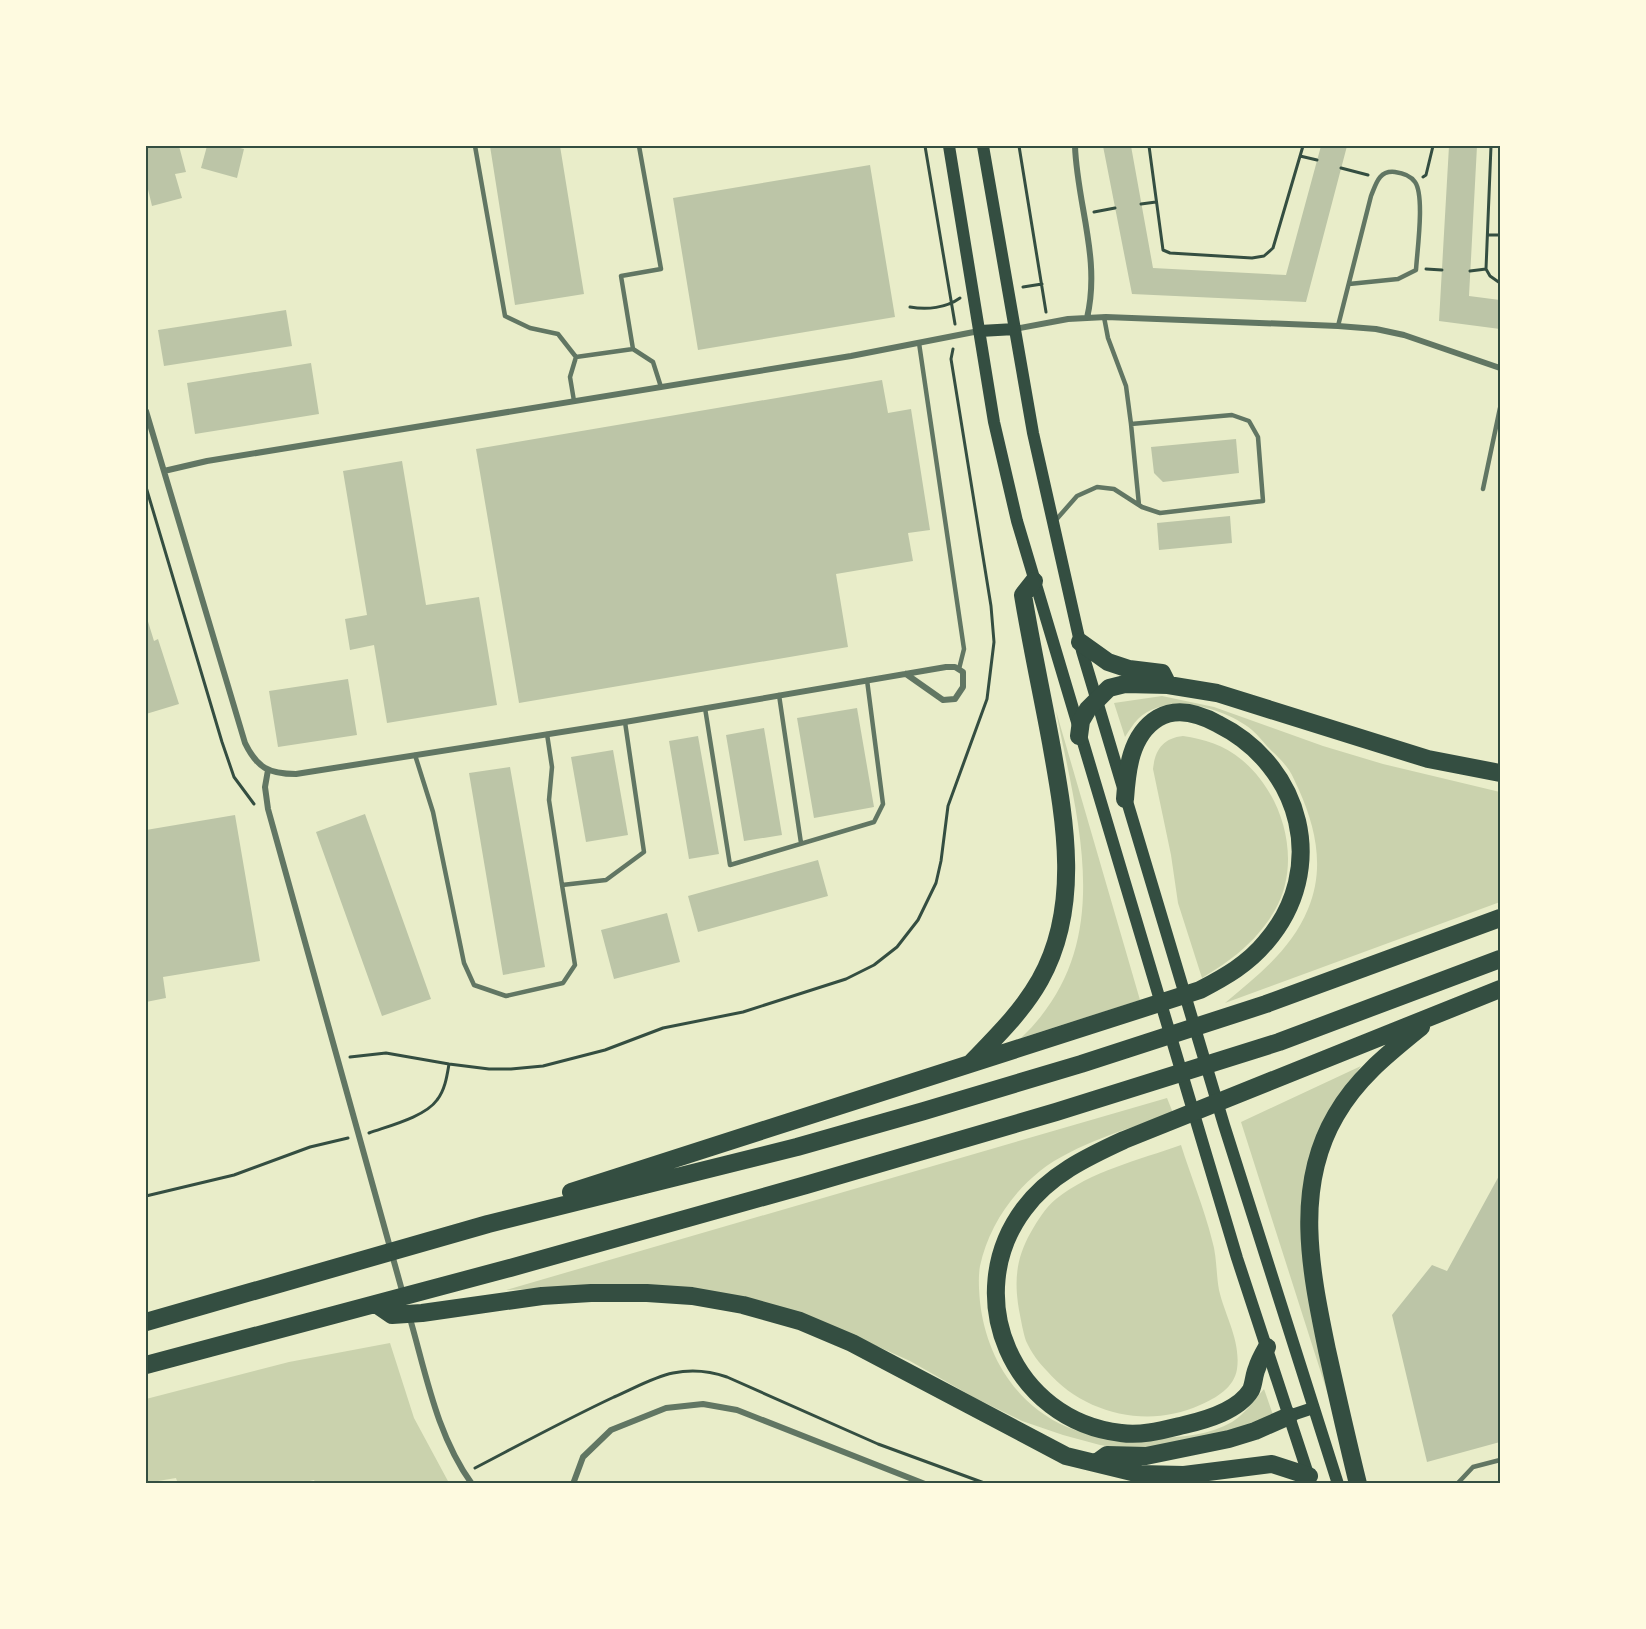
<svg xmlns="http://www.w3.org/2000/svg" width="1646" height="1629" font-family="'Public Sans',sans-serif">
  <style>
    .green { fill: #cad2ad }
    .building { fill: #bcc5a7 }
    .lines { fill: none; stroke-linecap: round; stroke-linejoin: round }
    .path { stroke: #344e41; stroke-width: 3 }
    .service { stroke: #617663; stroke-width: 4.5 }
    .minor { stroke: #617663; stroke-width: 6 }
    .secondary { stroke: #344e41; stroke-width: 12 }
    .motorway { stroke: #344e41; stroke-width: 18 }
    .neatline { fill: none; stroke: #344e41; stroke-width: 2 }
  </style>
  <rect width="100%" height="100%" fill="#e9edc9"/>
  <path class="green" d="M1162 696 1214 707 1323 746 1383 764 1500 792V902L1225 1003C1258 975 1291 950 1308 909 1325 869 1316 828 1299 790 1296 784 1293 776 1289 770 1285 764 1279 758 1274 753 1266 746 1260 737 1252 730 1225 708 1167 691 1138 719 1133 724 1129 731 1125 737L1114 703Z
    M1056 711 1140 1000 1021 1038C1118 946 1078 824 1056 711Z
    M1183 736C1204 739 1224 745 1242 760 1283 794 1303 861 1275 910 1257 941 1232 960 1202 978L1178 903 1171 855 1153 769C1155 750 1163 738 1183 736Z
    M1361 1066 1335 1103 1304 1192 1338 1426 1241 1122Z
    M1167 1098 1173 1113C1131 1128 1074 1144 1040 1171 1010 1195 988 1229 980 1266 978 1277 979 1291 980 1302 986 1356 1016 1405 1067 1427 1088 1436 1112 1435 1134 1437 1166 1439 1204 1438 1232 1422 1245 1414 1254 1400 1264 1389L1273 1415 1248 1427 1154 1449 1120 1448 1100 1445 1063 1435 1022 1421 975 1398 910 1361 828 1324 618 1284 506 1290Z
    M1181 1145C1191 1177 1204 1208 1212 1240 1217 1256 1216 1274 1219 1290 1225 1316 1241 1341 1237 1369 1234 1388 1216 1398 1200 1405 1148 1429 1084 1414 1047 1371 1039 1363 1031 1352 1026 1341 1023 1332 1021 1320 1019 1310 1014 1281 1016 1258 1031 1232 1038 1220 1045 1208 1056 1199 1091 1171 1139 1160 1181 1145Z
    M390 1343 414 1418 449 1483 316 1484 314 1480 297 1484H178L176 1478 146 1483V1399L289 1362Z"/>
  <path class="building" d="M156 146H179L186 172 175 174 182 198 152 206 146 181V148Z
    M207 146H232L244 149 237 178 201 168Z
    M490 146H560L584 294 515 305Z
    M1103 146H1131L1153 268 1286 275 1321 146H1347L1306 302 1132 294Z
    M1449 146H1477L1469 296 1500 300V329L1439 321Z
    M870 165 895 317 698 350 673 198Z
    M286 310 292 346 164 366 158 330Z
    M311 363 319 414 195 434 187 383Z
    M882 380 888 413 911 409 930 530 908 533 913 561 836 574 848 647 519 703 476 449Z
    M1236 439 1239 473 1163 482 1154 473 1151 447Z
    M402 461 426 605 479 597 497 705 387 723 374 645 350 650 345 619 367 615 343 471Z
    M1230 516 1232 543 1159 550 1157 523Z
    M146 615 154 641 158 639 179 704 146 714Z
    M348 679 357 735 278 747 269 691Z
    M857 708 874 807 814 818 797 718Z
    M764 728 782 835 744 841 726 735Z
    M698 736 719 854 689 859 669 741Z
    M613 750 628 835 586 842 571 757Z
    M510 767 545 967 503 975 469 773Z
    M365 814 431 999 382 1016 316 832Z
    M235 815 260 961 163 977 166 998 146 1002V830Z
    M818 860 828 896 698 932 688 896Z
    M667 913 680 962 614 979 601 930Z
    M1500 1174V1442L1427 1462 1392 1315 1432 1265 1447 1271Z"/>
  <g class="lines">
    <path class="path" d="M925 146 955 324
      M1019 146 1046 312
      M1149 146 1163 250 1170 253 1252 258 1264 256 1273 248 1303 146
      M1491 146 1486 269 1490 276 1500 283
      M1300 156 1317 160
      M1341 168 1368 175
      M1423 177 1426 175 1433 146
      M1141 204 1156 202
      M1094 212 1115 208
      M1488 235H1500
      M1426 269 1442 270
      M1470 271 1486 269
      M1023 287 1042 284
      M910 307C927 310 946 308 960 298
      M146 487 222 742 234 777 254 804
      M350 1057 386 1053 449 1064 489 1069H511L543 1066 605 1050 663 1028 743 1012 846 979 874 965 897 947 918 920 936 883 941 861 948 806 987 699 994 642 991 606 951 359 953 349
      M369 1133C388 1126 425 1117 437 1100 445 1090 447 1076 449 1064
      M146 1196 234 1175 310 1147 348 1138
      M475 1468C521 1444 567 1419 614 1397 633 1389 653 1377 673 1373 692 1369 710 1371 727 1377L878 1444 987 1484"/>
    <path class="service" d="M475 146 505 316 530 328 558 334 576 357 570 377 574 401
      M639 146 661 269 621 276 633 349 653 362 661 387
      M1104 317 1108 338 1126 386 1131 424
      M1338 326 1371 196C1376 184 1379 170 1395 172 1403 173 1410 175 1415 182 1425 196 1417 252 1416 270L1398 279 1349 284
      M919 343 964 649 959 669
      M576 357 633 349
      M1483 489 1500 408
      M1055 521 1077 496 1097 487 1114 489 1142 507 1160 513 1263 501 1258 437 1249 421 1232 415 1131 424 1139 505
      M779 695 801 843
      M705 708 730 865 874 822 883 804 867 680
      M547 734 552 767 549 800 562 885 606 880 644 852 625 722
      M415 755 433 812 464 963 474 985 506 996 563 983 575 965 562 885
      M1457 1484 1473 1467 1500 1460"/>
    <path class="minor" d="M1075 146C1077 204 1101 259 1087 318
      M1015 329 1068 319 1106 317 1338 326 1376 329 1404 335 1500 368
      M146 411 245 743C257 768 269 774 296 774L625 722 946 667H955L963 672V687L955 699 943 700 906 674
      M164 471 207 461 851 356 979 331
      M268 770 265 787 268 809 403 1294
      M409 1315C426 1373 436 1434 472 1484
      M573 1484 583 1457 611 1430 666 1408 703 1404 737 1410 925 1484"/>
    <path class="secondary" d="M949 146 994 422 1017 521 1237 1258 1310 1480
      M983 146 1033 433 1082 651 1224 1125 1338 1484
      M980 331 1015 329
      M1289 1416 1313 1408"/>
    <path class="motorway" d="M1080 642 1108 662 1129 669 1162 673 1168 685
      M1079 736 1081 721 1088 709 1109 688 1125 684 1168 685 1217 693 1428 759 1500 773
      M970 1064C995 1038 1022 1012 1040 980 1081 907 1065 821 1051 743 1042 694 1031 644 1023 595L1034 581
      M571 1192 1200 990C1225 977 1248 964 1266 942 1329 869 1302 766 1218 724 1200 714 1177 707 1158 718 1130 735 1127 771 1125 799
      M376 1304 392 1315 422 1313 542 1296 591 1293H647L692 1296 743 1305 800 1321 852 1343 1066 1456 1140 1474 1184 1475 1272 1464 1309 1476
      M146 1322 488 1224 797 1147 924 1111 1081 1064 1266 1004 1500 918
      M1267 1347C1263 1354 1259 1361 1257 1368 1254 1374 1254 1383 1251 1390 1238 1411 1206 1420 1184 1425 1163 1430 1142 1436 1121 1433 1013 1421 959 1296 1024 1209 1049 1175 1087 1157 1124 1140L1500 989
      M146 1365 510 1268 806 1185 1056 1112 1279 1042 1500 959
      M1096 1463 1107 1455 1146 1456 1229 1439 1255 1431 1289 1416
      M1358 1484C1347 1439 1337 1395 1327 1350 1311 1272 1293 1188 1336 1115 1357 1078 1389 1053 1421 1027"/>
  </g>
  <rect width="1646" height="1629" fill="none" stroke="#fefae0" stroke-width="294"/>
  <rect x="147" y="147" width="1352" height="1335" class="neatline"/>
</svg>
